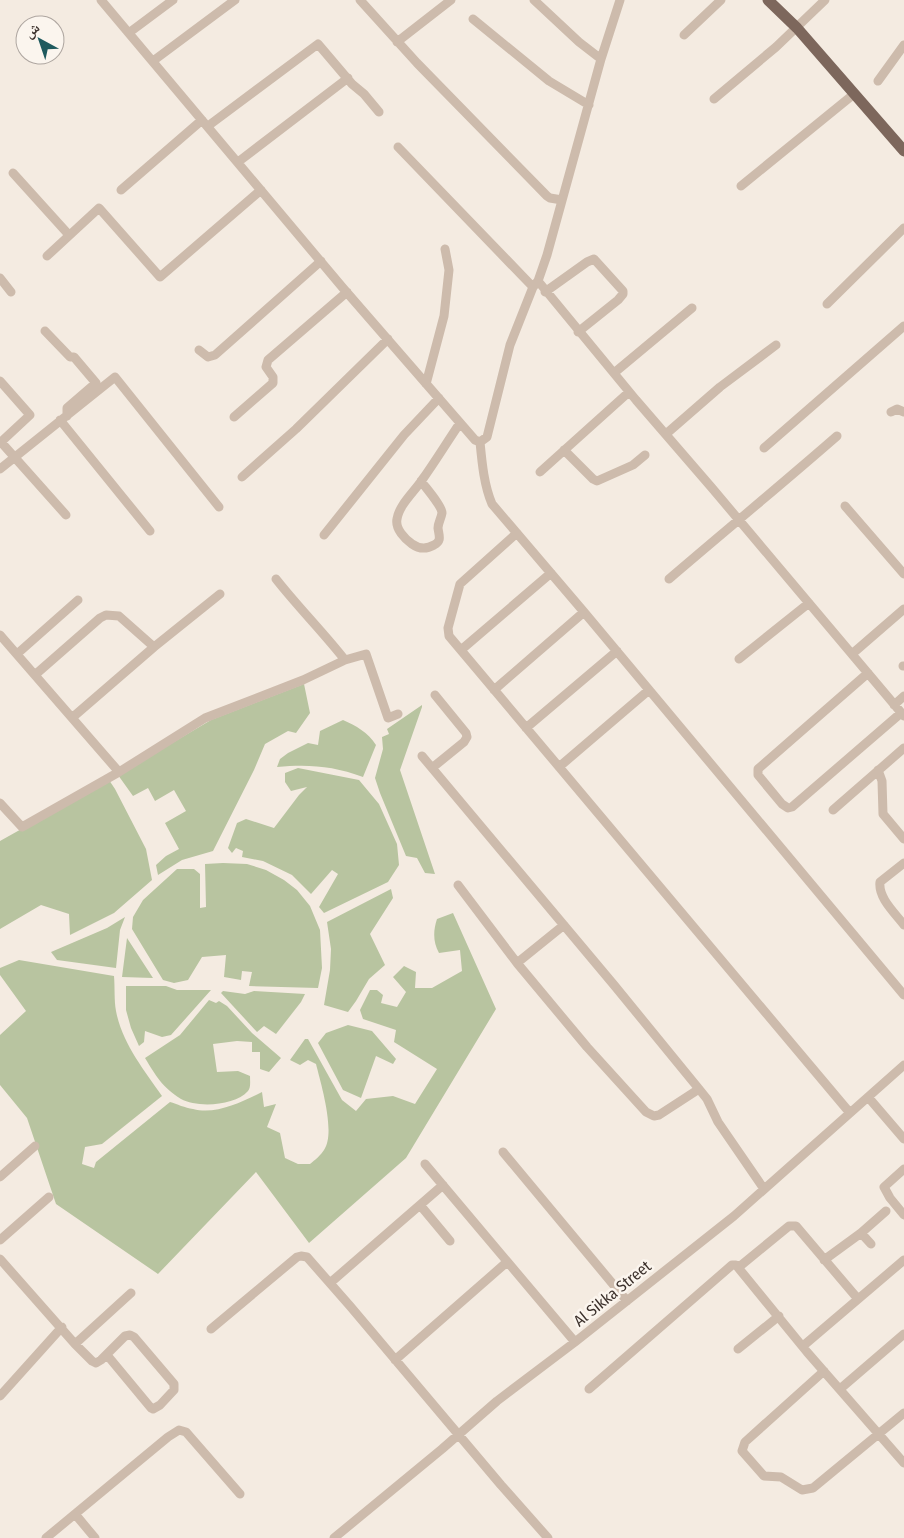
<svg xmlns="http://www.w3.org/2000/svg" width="904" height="1538" font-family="'Fira Sans Condensed','Noto Naskh Arabic',sans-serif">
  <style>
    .green { fill: #b8c4a0 }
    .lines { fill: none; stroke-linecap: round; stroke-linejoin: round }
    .minor { stroke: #cdbbac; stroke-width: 9 }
    .major { stroke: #7d675c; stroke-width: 11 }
    .labels { text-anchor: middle; stroke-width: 5; stroke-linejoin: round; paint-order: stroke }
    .street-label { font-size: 16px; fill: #3b302b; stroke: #fbf5ee }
  </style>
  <rect width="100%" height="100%" fill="#f4ebe1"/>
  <path class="green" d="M304 684 310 713 296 733 288 731 265 744 254 770 213 851 182 860 158 875 156 865 166 856 179 849 165 823 186 811 174 790 155 801 148 788 133 796 118 775 211 720Z
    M422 705V707L400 770 435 874 425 873 417 858 406 856 380 793 375 778 383 749 382 737 389 734 387 729Z
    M343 720C356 726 368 732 376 745L363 777C333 766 309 764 277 767L280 759 288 753 308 743 318 745 320 731Z
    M298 768 359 780 379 804 397 844 399 865 388 882 324 913 319 907 338 874 332 870 311 894 292 875 263 861 242 857 243 851 236 848 232 853 228 848 237 823 246 819 274 828 299 795 307 787 291 791 285 782V773Z
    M109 780 115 789 146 849 152 880 114 913 70 935 69 914 41 905 0 929V841Z
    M223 863 247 864 266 870 284 880 297 890 310 906 320 930 322 968 318 988 249 986 252 972 242 971 241 980 224 977 226 955 202 957 188 980 174 983 163 980 132 929 133 917 143 900 177 869H194L200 874V908L206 907 205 864Z
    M391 889 393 898 370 934 385 965 369 979 356 1001 348 1012 324 1005 330 970 331 949 327 922Z
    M453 913 496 1009 406 1158 309 1243 256 1172 158 1274 56 1204 27 1118 0 1085V1035L26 1011 0 975V968L19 960 114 976C115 988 114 1000 116 1011 122 1043 144 1070 162 1096L102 1144 85 1147 82 1164 94 1168 96 1162 170 1102C177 1104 185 1108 193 1109 216 1115 242 1102 262 1092L264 1107 276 1104 267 1127 280 1133 285 1158 298 1164H310C315 1160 321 1155 324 1150 336 1133 321 1084 316 1064L308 1060 300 1065 290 1060 305 1039H308L342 1100 356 1111 366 1099 393 1096 415 1104 437 1069 394 1042 396 1030 363 1019 360 1010 370 990H377L383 995 381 1003 397 1007 406 992 393 977 404 966 416 972 415 988H432L462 971 460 950 439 953C433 942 433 931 437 919Z
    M125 917 120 930 116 968 57 960 51 952 107 928Z
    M127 938 153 978 122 977Z
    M126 986H166L177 990H211L171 1035 162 1037 145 1031 144 1042 139 1046 131 1028 126 1010Z
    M223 991 245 994 254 991 305 994 301 1002 276 1034 264 1026 257 1032 221 993Z
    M209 1000 216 1003 219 1001 227 1006 252 1033 281 1058 269 1072 260 1069V1052H252V1042L237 1041 213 1044 217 1072 238 1071 250 1076C250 1081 251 1088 248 1091 235 1106 197 1108 181 1099 162 1087 156 1076 145 1058L180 1035Z
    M348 1025 372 1031 396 1059 393 1064 376 1056 361 1098 343 1090 318 1043 326 1033Z"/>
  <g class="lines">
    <path class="minor" d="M101 0 343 288 475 440 480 442
      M360 0 417 63 547 196 550 198 562 200
      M534 0 579 42 601 59
      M473 19 549 81 589 105
      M130 32 173 0
      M684 35 721 0
      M397 42 451 0
      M153 61 235 0
      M878 81 904 45
      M714 99 776 47 825 0
      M208 126 318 44 352 84 364 94 379 112
      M398 147 533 287
      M238 162 348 78
      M13 173 69 235
      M741 186 854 94
      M121 190 202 120
      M47 256 99 208 160 277 261 190
      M0 278 11 292
      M538 281 636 400 712 488 904 716
      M545 292 587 262 594 259 623 291V294L618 300 578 332
      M827 304 904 228
      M45 331 70 357H74L96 383 67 408V416
      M199 350 208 357 215 355 321 261
      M614 373 692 308
      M0 381 30 415 1 442 66 515
      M426 384 444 316 449 270 445 249
      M891 412 897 409 904 412
      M234 417 273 383V377L266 367 268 360 347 292
      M60 420 150 531
      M666 434 720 387 776 345
      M480 442C482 463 484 485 492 504L584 612 904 995
      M480 442 487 437 510 345 533 287 538 281 547 255 601 59 620 0
      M764 448 904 326
      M564 450 593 479 597 481 633 465 645 455
      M0 469 115 377 219 507
      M540 472 629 392
      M242 477 296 429 388 339
      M421 481C426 488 442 506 442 513 441 519 438 523 438 528 439 536 442 541 434 545 427 549 419 549 412 544 405 539 395 529 397 519 399 505 414 492 422 480 435 462 447 442 460 423
      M845 506 904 574
      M517 533 460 584 448 628 449 636 850 1113
      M324 535 404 435 439 398
      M276 579C298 607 323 632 345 660
      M669 579C725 531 782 484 837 436
      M0 635 119 772
      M461 650 551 573
      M17 654 78 600
      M852 654 904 609
      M739 659 809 603
      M903 666H904
      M868 673 758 769V775L782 804 788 808 792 807 901 713
      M36 674 100 618 106 615 119 616 154 647
      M494 690 584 612
      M894 705 904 696
      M73 717 154 647 220 594
      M526 728 617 651
      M422 756 614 985 699 1089 707 1099 718 1122 764 1189
      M559 767 649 690
      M432 768 464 742 467 737 466 733 435 695
      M878 770 882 781 883 814 904 839
      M0 803 22 827 119 772 205 718 303 680 345 660 366 654 388 718 398 714
      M833 810 904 748
      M904 863 880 882C878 898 895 913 904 925
      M458 885 517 963 587 1047 646 1112 654 1116 659 1115 699 1089
      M517 963 564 925
      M868 1097 904 1139
      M503 1152 627 1301
      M425 1164 575 1342
      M904 1169 884 1187 890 1198 904 1215
      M0 1177 35 1146
      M420 1205 450 1241
      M861 1233 871 1244
      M0 1240 49 1197
      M0 1259 75 1344 92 1361 96 1363 101 1360 125 1336 130 1335 134 1337 174 1384V1390L160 1405 153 1409 151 1408 107 1355
      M824 1260 861 1233 886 1211
      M739 1267 789 1226H796L858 1299
      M330 1283 443 1185
      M211 1329 297 1257 301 1256 307 1257 350 1306 501 1485 548 1538
      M75 1344 131 1293
      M803 1346 904 1260
      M738 1349 779 1316
      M395 1360 507 1262
      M824 1371 745 1442 742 1451 764 1476 781 1477 802 1490 813 1488 904 1413
      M589 1389 732 1265H736L807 1352 904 1463
      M840 1389 904 1334
      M0 1396 62 1327
      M75 1514 95 1538
      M46 1538 168 1437 179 1430 186 1432 240 1494
      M334 1538 442 1449 497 1401 575 1342 734 1216 904 1065"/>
    <path class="major" d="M768 0 797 28 904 151"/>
  </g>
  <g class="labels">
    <g class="street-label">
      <text transform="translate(612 1293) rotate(-39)" y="6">Al Sikka Street</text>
    </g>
  </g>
  <g transform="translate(40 40) rotate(320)"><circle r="24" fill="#fbf5ee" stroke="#aea6a0"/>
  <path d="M0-4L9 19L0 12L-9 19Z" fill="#1f5a5e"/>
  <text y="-8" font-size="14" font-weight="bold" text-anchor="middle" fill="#3b302b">ش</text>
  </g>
</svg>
